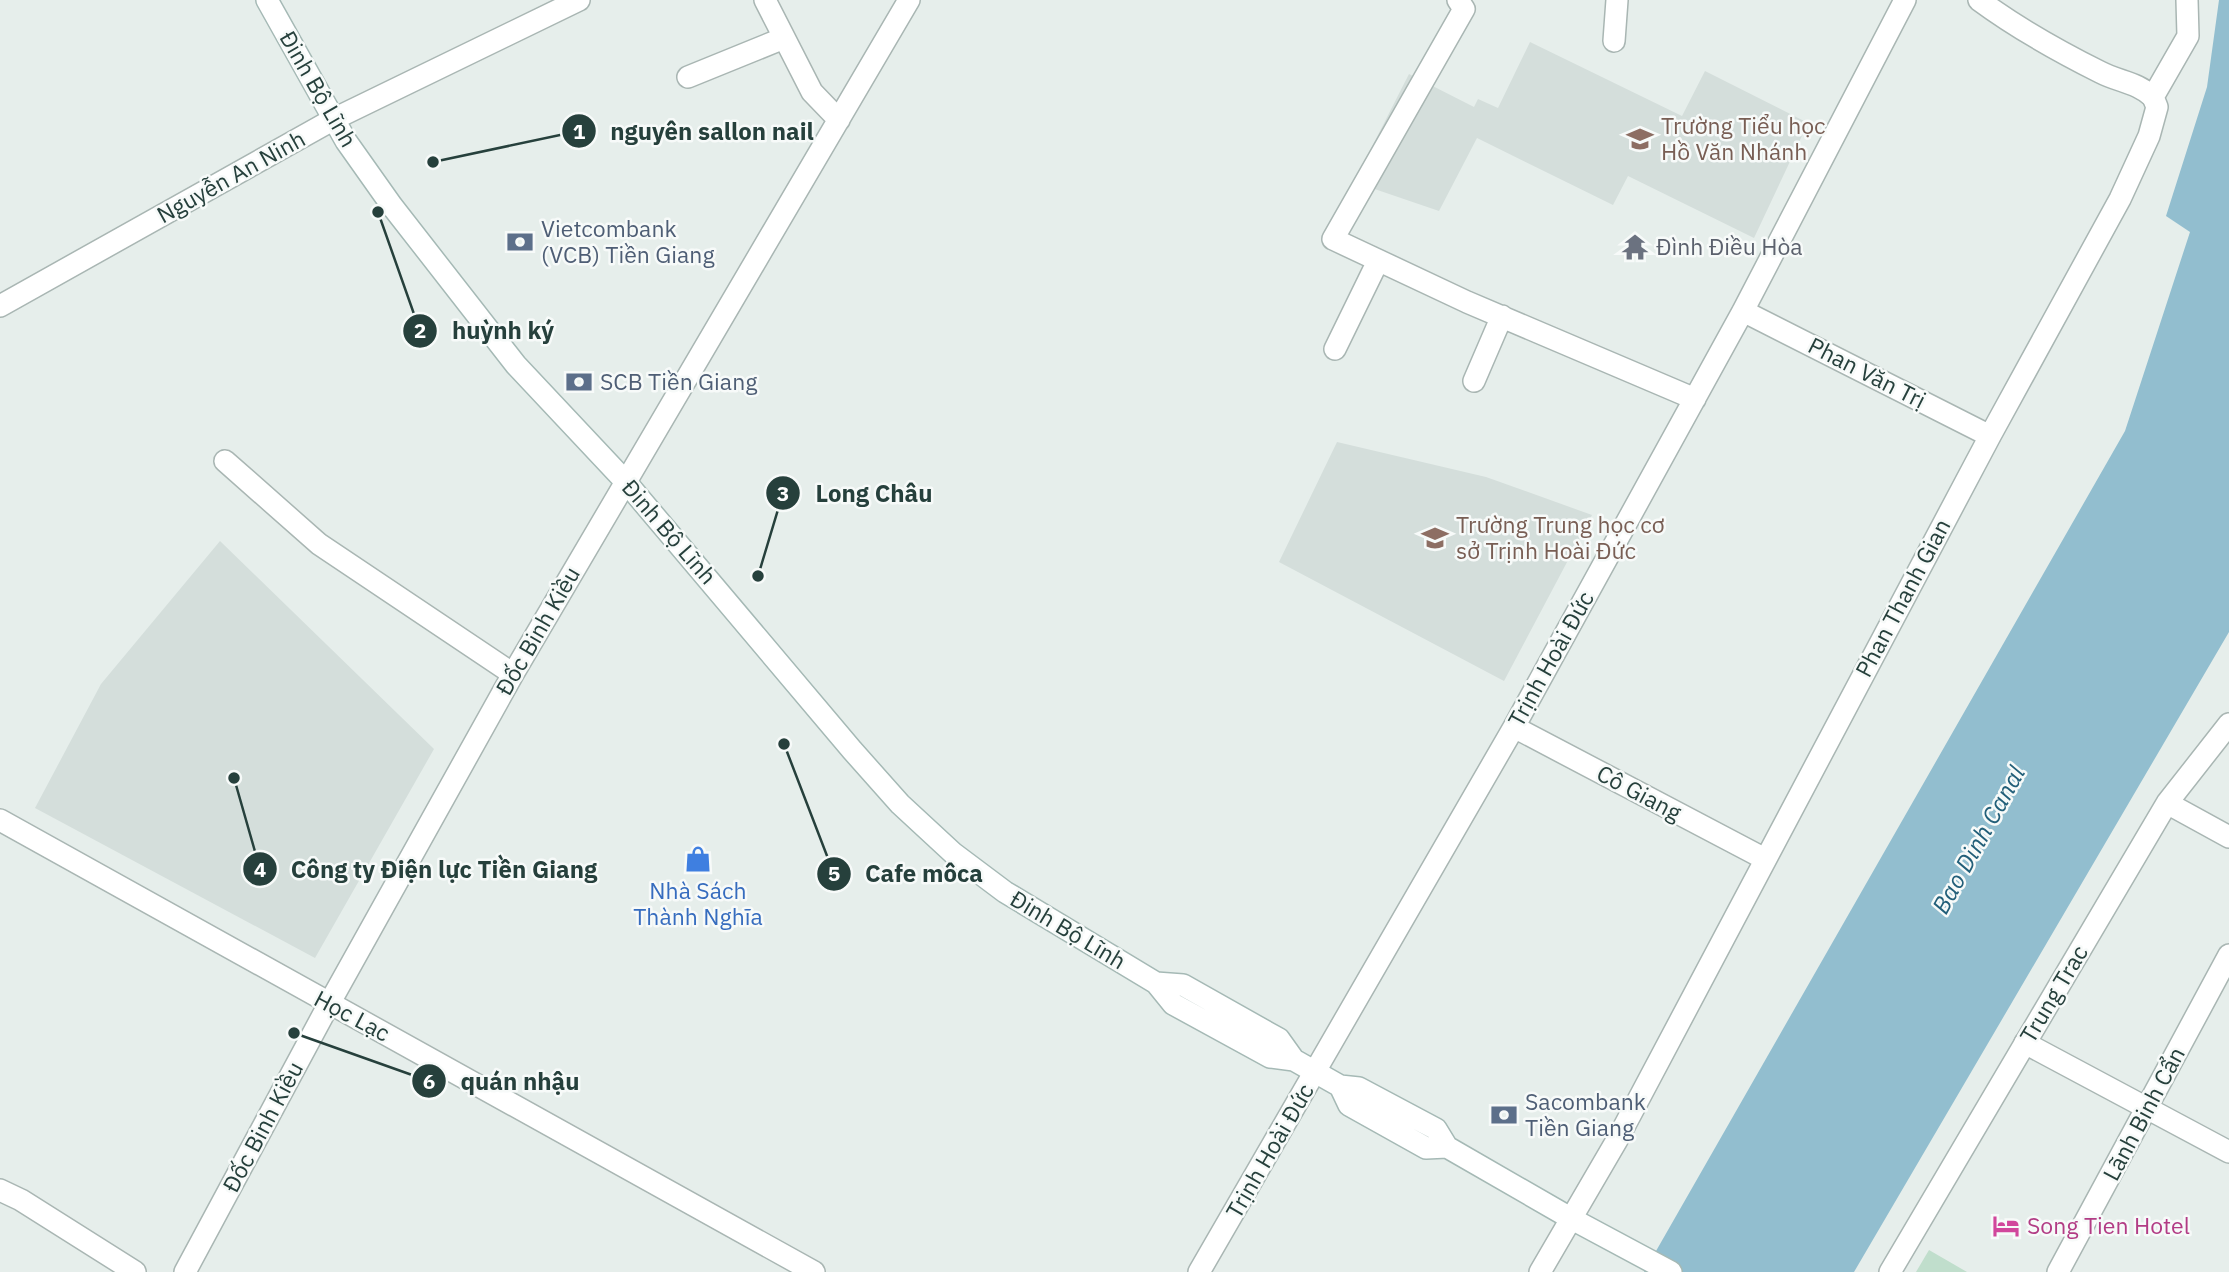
<svg xmlns="http://www.w3.org/2000/svg" width="2229" height="1272" font-family="'IBM Plex Sans',sans-serif">
  <style>
    .built { fill: #d4dedb }
    .green { fill: #c0decc }
    .water { fill: #92becf }
    .lines { fill: none; stroke-linecap: round; stroke-linejoin: round }
    .minor-casing { stroke: #a9b6b3; stroke-width: 24 }
    .tertiary-casing { stroke: #a9b6b3; stroke-width: 24 }
    .secondary-casing { stroke: #a5b9b5; stroke-width: 24 }
    .minor { stroke: #fff; stroke-width: 21 }
    .tertiary { stroke: #fff; stroke-width: 21 }
    .secondary { stroke: #fff; stroke-width: 21 }
    .labels { text-anchor: middle; stroke-width: 5; stroke-linejoin: round; paint-order: stroke }
    .street-label { font-size: 23px; fill: #26403c; stroke: #f7faf9 }
    .education-label { font-size: 23px; fill: #785e54; stroke: #f7faf9; text-anchor: start }
    .service-label { font-size: 23px; fill: #4e5e75; stroke: #f7faf9; text-anchor: start }
    .worship-label { font-size: 23px; fill: #5b616d; stroke: #f7faf9; text-anchor: start }
    .shop-label { font-size: 23px; fill: #366cbe; stroke: #f7faf9 }
    .hotel-label { font-size: 23px; fill: #b23c85; stroke: #f7faf9; text-anchor: start }
    .water-label { font-size: 24px; font-style: italic; fill: #225f79; stroke: #f7faf9 }
    .leader { fill: none; stroke: #26403c; stroke-width: 2.5 }
    .callout-dot { fill: #26403c; stroke: #f7faf9; stroke-width: 2.5 }
    .mark-label { font-size: 21px; text-anchor: middle; font-weight: bold; fill: #fff }
    .callout-label { font-size: 24px; text-anchor: middle; font-weight: bold; fill: #26403c; stroke: #f7faf9; stroke-width: 5; stroke-linejoin: round; paint-order: stroke }
  </style>
  <rect width="100%" height="100%" fill="#e6eeeb"/>
  <path class="built" d="M1530 42 1682 116 1705 71 1808 123 1754 238 1628 176 1613 205 1477 138 1439 211 1354 182 1409 74 1474 107 1478 99 1498 108Z
    M1337 442 1486 477 1592 515 1504 681 1279 562Z
    M220 541 434 749 315 958 35 808 101 684Z"/>
  <path class="green" d="M1929 1250 1967 1272H1916Z"/>
  <path class="water" d="M2219 0H2229V632L1854 1272H1644L2125 431 2190 232 2166 216 2207 87Z"/>
  <g class="lines">
    <g class="minor-casing">
      <path id="minor" d="M765 0 812 92 839 120
        M1458 0 1464 9 1333 239 1467 302 1695 399
        M1614 41 1617 0
        M688 77 784 38
        M1743 311 1990 436
        M1335 349 1378 261
        M1474 381 1502 316
        M225 461 319 544 513 674
        M1514 727 1765 859
        M2025 1043 2229 1152
        M0 1190 21 1200 135 1272
        M185 1272 329 1004 513 674 909 0
        M1199 1272 1514 727 1743 311 1905 0
        M1540 1272 1617 1140 1990 436 2120 199 2149 136 2157 107 2153 97 2188 36 2187 0
        M2058 1272 2229 955"/>
    </g>
    <g class="tertiary-casing">
      <path id="tertiary" d="M1979 0C2017 28 2058 51 2100 72 2119 82 2137 82 2153 97
        M0 306 334 119 579 0
        M2167 803 2229 837
        M0 820 814 1272
        M1890 1272 2167 803 2229 724"/>
    </g>
    <g class="secondary-casing">
      <path id="secondary" d="M267 0 346 141 392 206 516 365 625 481 852 750 900 804 953 853 1005 892 1156 983 1173 1004 1270 1057 1294 1060 1340 1086 1359 1088 1436 1129 1447 1147 1572 1219 1671 1272
        M1156 983 1183 985 1279 1039 1294 1060
        M1340 1086 1349 1105 1426 1148 1447 1147"/>
    </g>
    <use href="#minor" class="minor"/>
    <use href="#tertiary" class="tertiary"/>
    <use href="#secondary" class="secondary"/>
  </g>
  <defs>
    <g id="school-bare" transform="scale(2.1)"><path d="M0-5L7-2L0 1L-7-2ZM-4 1L0 2.5L4 1V4Q0 6-4 4Z" fill="#8d6e63" stroke="#f7faf9" stroke-width="2.5" paint-order="stroke"/></g>
    <g id="bank-bare" transform="scale(2.1)"><path d="M-6-4H6V4H-6ZM0-2.3a2.3 2.3 0 1 0 0 4.6a2.3 2.3 0 1 0 0-4.6Z" fill="#5c6f8a" stroke="#f7faf9" stroke-width="2.5" paint-order="stroke"/></g>
    <g id="temple-bare" transform="scale(2.1)"><path d="M0-6L5-2H3V0L6.5 2.5H4V6H1.5V3h-3V6H-4V2.5H-6.5L-3 0V-2H-5Z" fill="#6b7280" stroke="#f7faf9" stroke-width="2.5" paint-order="stroke"/></g>
    <g id="shop-bare" transform="scale(2.1)"><path d="M-5-2.5h2.3a2.7 3.5 0 0 1 5.4 0H5L5.5 6h-11ZM-1.5-2.5h3a1.5 2.3 0 0 0-3 0Z" fill="#3f7fe0" stroke="#f7faf9" stroke-width="2.5" paint-order="stroke"/></g>
    <g id="hotel-bare" transform="scale(2.1)"><path d="M-6-4.5h1.5V1H6V5H4.5V3h-9V5H-6ZM-4 0a1.8 1.8 0 1 1 3.6 0ZM.5 0V-2.5h3Q6-2.5 6 0Z" fill="#d1479c" stroke="#f7faf9" stroke-width="2.5" paint-order="stroke"/></g>
  </defs>
  <g fill-rule="evenodd">
    <use href="#school-bare" x="1640" y="139"/>
    <use href="#bank-bare" x="520" y="242"/>
    <use href="#temple-bare" x="1635" y="247"/>
    <use href="#bank-bare" x="579" y="382"/>
    <use href="#school-bare" x="1435" y="538"/>
    <use href="#shop-bare" x="698" y="859"/>
    <use href="#bank-bare" x="1504" y="1115"/>
    <use href="#hotel-bare" x="2006" y="1226"/>
  </g>
  <g class="labels">
    <g class="street-label">
      <text transform="translate(318 89) rotate(60)" y="8">Đinh Bộ Lĩnh</text>
      <text transform="translate(231 177) rotate(-29)" y="8">Nguyễn An Ninh</text>
      <text transform="translate(1867 373) rotate(27)" y="8">Phan Văn Trị</text>
      <text transform="translate(669 532) rotate(49)" y="8">Đinh Bộ Lĩnh</text>
      <text transform="translate(1903 598) rotate(-62)" y="8">Phan Thanh Gian</text>
      <text transform="translate(538 631) rotate(-60)" y="8">Đốc Binh Kiều</text>
      <text transform="translate(1551 659) rotate(-61)" y="8">Trịnh Hoài Đức</text>
      <text transform="translate(1639 793) rotate(28)" y="8">Cô Giang</text>
      <text transform="translate(1068 930) rotate(31)" y="8">Đinh Bộ Lĩnh</text>
      <text transform="translate(2054 994) rotate(-59)" y="8">Trung Trac</text>
      <text transform="translate(352 1016) rotate(28)" y="8">Học Lạc</text>
      <text transform="translate(2144 1114) rotate(-62)" y="8">Lãnh Binh Cẩn</text>
      <text transform="translate(263 1127) rotate(-62)" y="8">Đốc Binh Kiều</text>
      <text transform="translate(1270 1151) rotate(-60)" y="8">Trịnh Hoài Đức</text>
    </g>
    <g class="education-label">
      <text x="1661" y="134">Trường Tiểu học<tspan x="1661" dy="26">Hồ Văn Nhánh</tspan></text>
      <text x="1456" y="533">Trường Trung học cơ<tspan x="1456" dy="26">sở Trịnh Hoài Đức</tspan></text>
    </g>
    <g class="service-label">
      <text x="541" y="237">Vietcombank<tspan x="541" dy="26">(VCB) Tiền Giang</tspan></text>
      <text x="600" y="390">SCB Tiền Giang</text>
      <text x="1525" y="1110">Sacombank<tspan x="1525" dy="26">Tiền Giang</tspan></text>
    </g>
    <g class="worship-label">
      <text x="1656" y="255">Đình Điều Hòa</text>
    </g>
    <g class="shop-label">
      <text x="698" y="899">Nhà Sách<tspan x="698" dy="26">Thành Nghĩa</tspan></text>
    </g>
    <g class="hotel-label">
      <text x="2027" y="1234">Song Tien Hotel</text>
    </g>
    <g class="water-label">
      <text transform="translate(1979 840) rotate(-61)" y="8">Bao Dinh Canal</text>
    </g>
  </g>
  <path class="leader" d="M433 162L579 131M378 212L420 331M758 576L783 493M234 778L260 869M784 744L834 874M294 1033L429 1081"/>
  <g class="callout-dot">
    <circle cx="433" cy="162" r="7"/>
    <circle cx="378" cy="212" r="7"/>
    <circle cx="758" cy="576" r="7"/>
    <circle cx="234" cy="778" r="7"/>
    <circle cx="784" cy="744" r="7"/>
    <circle cx="294" cy="1033" r="7"/>
    <circle cx="579" cy="131" r="18"/>
    <circle cx="420" cy="331" r="18"/>
    <circle cx="783" cy="493" r="18"/>
    <circle cx="260" cy="869" r="18"/>
    <circle cx="834" cy="874" r="18"/>
    <circle cx="429" cy="1081" r="18"/>
  </g>
  <g class="mark-label">
    <text x="579" y="139">1</text>
    <text x="420" y="338">2</text>
    <text x="783" y="501">3</text>
    <text x="260" y="877">4</text>
    <text x="834" y="881">5</text>
    <text x="429" y="1089">6</text>
  </g>
  <g class="callout-label">
    <text x="712" y="140">nguyên sallon nail</text>
    <text x="503" y="339">huỳnh ký</text>
    <text x="874" y="502">Long Châu</text>
    <text x="444" y="878">Công ty Điện lực Tiền Giang</text>
    <text x="924" y="882">Cafe môca</text>
    <text x="520" y="1090">quán nhậu</text>
  </g>
</svg>
